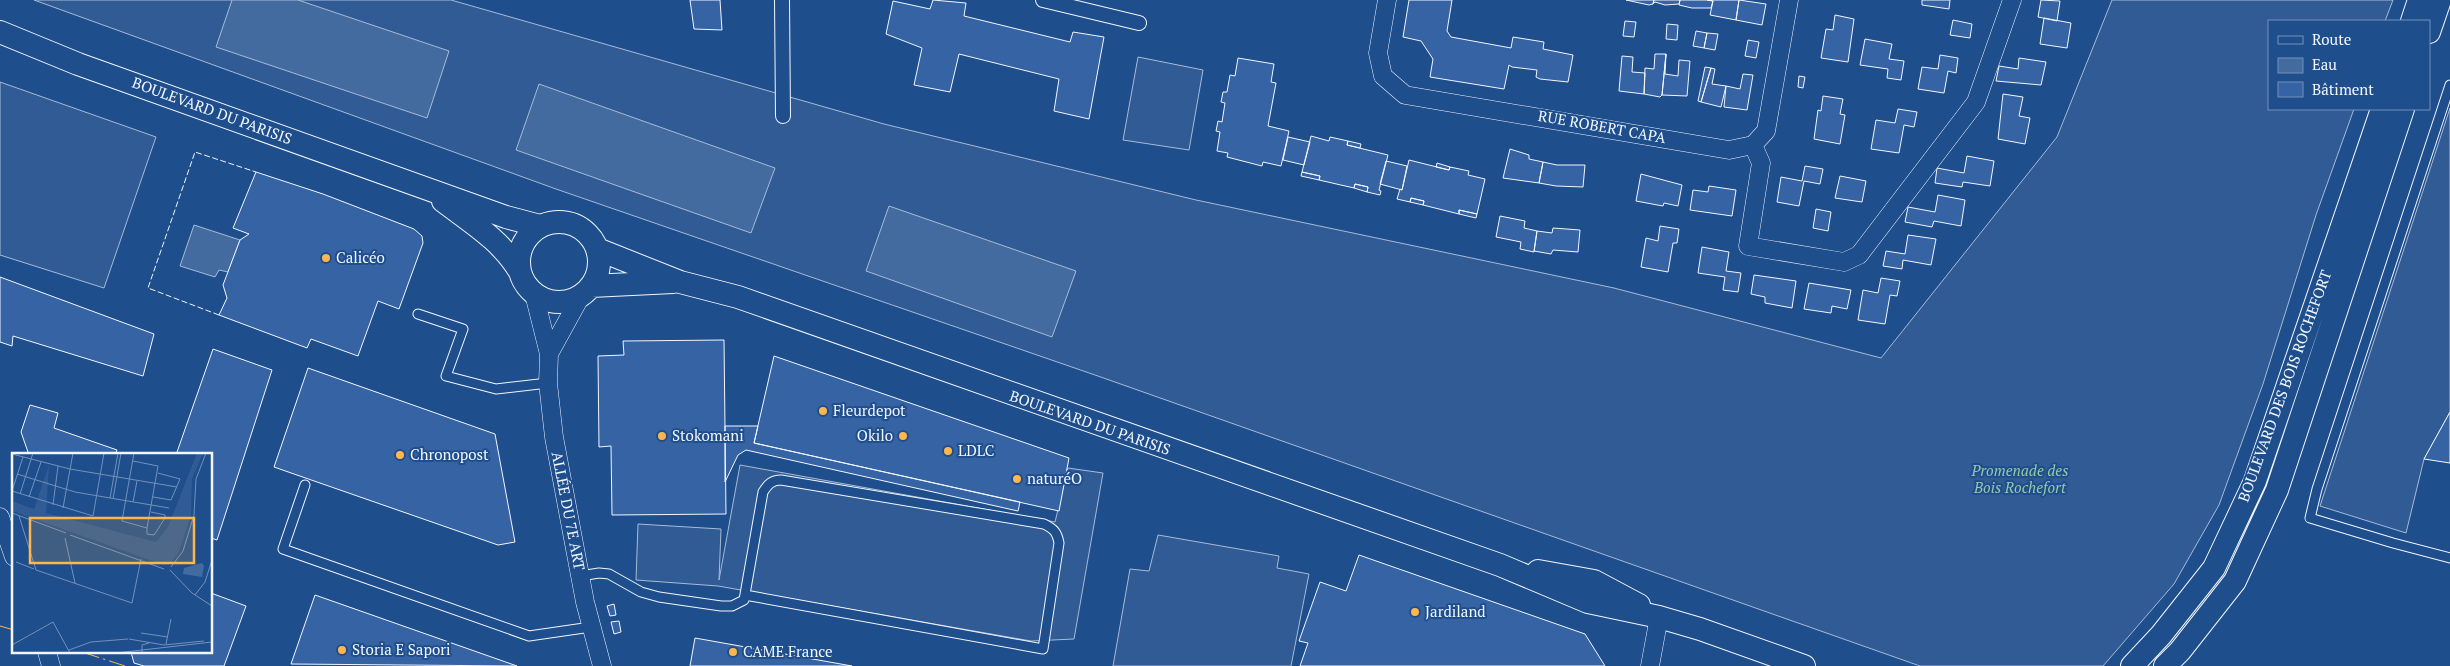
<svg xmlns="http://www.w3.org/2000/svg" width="2450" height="666" font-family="'PT Serif',serif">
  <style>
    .built { fill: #305b95; stroke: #a8bbd7 }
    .water { fill: #446ba0; stroke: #a8bbd7 }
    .building { fill: #3563a3; stroke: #f2f6ff }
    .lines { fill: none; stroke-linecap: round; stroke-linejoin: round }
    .service-casing { stroke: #f2f6ff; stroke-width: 11 }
    .pedestrian-casing { stroke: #f2f6ff; stroke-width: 16 }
    .minor-casing { stroke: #f2f6ff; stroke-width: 19 }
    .tertiary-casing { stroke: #f2f6ff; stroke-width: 24 }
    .service { stroke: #1f4e8c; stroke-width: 9 }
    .pedestrian { stroke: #1f4e8c; stroke-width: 14 }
    .minor { stroke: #1f4e8c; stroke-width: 18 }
    .tertiary { stroke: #1f4e8c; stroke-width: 22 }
    .fence { stroke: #f2f6ff; stroke-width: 1; stroke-dasharray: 6 2.5; stroke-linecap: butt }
    .power { stroke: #ffb74d; stroke-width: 1; stroke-dasharray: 18 4 2.5 4; stroke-linecap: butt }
    .poi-dot { fill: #ffb74d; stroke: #1f4e8c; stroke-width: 2 }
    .labels { text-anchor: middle; stroke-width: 4; stroke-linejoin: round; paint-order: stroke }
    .street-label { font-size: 15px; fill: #f2f6ff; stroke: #1f4e8c }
    .poi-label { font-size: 15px; fill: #f2f6ff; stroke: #1f4e8c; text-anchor: start }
    .park-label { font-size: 15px; font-style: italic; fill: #97c8a6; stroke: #1f4e8c }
    .inset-road { fill: none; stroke: #7391ba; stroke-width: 1 }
    .view { fill: #ffb74d; fill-opacity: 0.15; stroke: #ffb74d; stroke-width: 2.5 }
    .inset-edge { fill: none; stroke: #f2f6ff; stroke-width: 2.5 }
  </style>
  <rect width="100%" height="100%" fill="#1f4e8c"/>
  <path class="built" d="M34 0H451L884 124 1196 200 1614 288 1881 358 2057 137 2112 0H2393L2385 21H2269V109H2354L2316 215 2263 384 2219 505 2174 584 2103 666H1920L1095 375 556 189Z
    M1138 57 1203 70 1189 150 1123 140Z
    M0 82 156 137 104 288 0 255Z
    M2450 108V412L2424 459 2406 533 2320 506Z
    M740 465 1055 522 1068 468 1103 473 1074 639 1031 641 718 586 636 580 638 524 721 529 719 580Z
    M1158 535 1279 556 1277 568 1309 574 1291 666H1113L1130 569 1149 571Z"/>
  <path class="water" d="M232 0H298L449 51 427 118 216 47Z
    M539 84 775 168 751 233 516 150Z
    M889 206 1076 271 1052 337 866 271Z
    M194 225 240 240 228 272 219 270 215 277 180 266Z"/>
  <path class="building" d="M690 0H720L722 30 694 29Z
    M933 0 966 3 964 16 1070 42 1073 32 1104 37 1089 119 1054 111 1059 79 959 54 950 92 914 85 922 48 886 34 893 1 930 9Z
    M1409 0H1452L1447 31 1451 37 1511 48 1513 37 1544 42 1543 49 1573 55 1568 82 1540 79 1536 77 1537 70 1512 67 1509 65 1504 89 1430 77 1433 59 1421 41 1403 37Z
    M1626 0H1654L1653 4 1649 5Z
    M1654 0H1680L1679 4 1665 5 1655 2 1653 4Z
    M1680 0H1707L1713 1 1711 8H1692L1679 5Z
    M1707 0H1739L1736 20 1710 15 1713 1Z
    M1739 0 1766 4 1762 25 1736 20Z
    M1922 0H1950L1949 9 1922 5Z
    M2041 0 2060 1 2057 21 2038 17Z
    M1835 15 1854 19 1848 62 1821 58 1826 29 1833 30Z
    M2044 18 2071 23 2067 48 2040 44Z
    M1953 20 1972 24 1970 38 1950 35Z
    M1625 21 1636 22 1634 37 1623 36Z
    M1667 24 1678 25 1677 40 1666 39Z
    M1696 31 1707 33 1704 48 1693 46Z
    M1707 33 1718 34 1715 50 1704 48Z
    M1865 39 1892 44 1889 59 1904 61 1901 80 1887 78 1888 69 1860 65Z
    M1748 40 1759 42 1756 58 1745 56Z
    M1655 54H1666L1662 95 1660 97 1644 94 1645 68 1654 69Z
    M1666 54 1665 74 1678 76 1679 60 1690 61 1687 96 1662 95Z
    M1940 55 1958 58 1956 73 1948 71 1944 93 1918 89 1922 67 1938 69Z
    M1622 56 1633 57 1632 72 1645 73 1644 94 1619 91Z
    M1238 58 1274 64 1271 82 1276 83 1268 126 1289 131 1281 166 1263 162 1262 166 1227 157 1228 153 1217 151 1220 132 1216 131 1218 121 1222 122 1225 103 1221 102 1223 92H1227L1230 75 1235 76Z
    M2019 58 2046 62 2041 85 1996 81 1999 66 2018 69Z
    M1705 67 1711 68 1701 102 1698 101Z
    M1711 68 1715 69 1712 84 1726 86 1721 107 1701 102Z
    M1743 74 1753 75 1747 110 1724 107 1726 86 1740 89Z
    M1799 76 1805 77 1803 88 1798 87Z
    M2003 94 2023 97 2019 116 2030 118 2025 144 1998 139Z
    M1823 96 1843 99 1840 114 1845 115 1840 144 1814 139 1818 110 1821 111Z
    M1898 109 1917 112 1914 127 1904 125 1899 153 1871 149 1876 120 1895 123Z
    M1311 136 1329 141 1330 137 1348 141 1347 145 1388 155 1379 190 1381 191 1380 195 1367 192 1368 187 1355 184 1354 188 1319 180 1320 176 1302 172Z
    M1288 137 1310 142 1304 165 1283 160Z
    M1348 141 1361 144 1360 148 1347 145Z
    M1510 149 1529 155V159L1543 162 1539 183 1503 178Z
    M1967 156 1994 161 1990 186 1963 182 1962 187 1935 183 1937 168 1964 173Z
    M1409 160 1449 170 1450 167 1469 171 1468 175 1485 179 1477 214 1459 210V214L1423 205 1424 201 1411 198 1410 202 1397 199 1400 189 1402 190Z
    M1386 161 1407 166 1402 190 1380 184Z
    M1543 162 1557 165H1585L1583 187 1556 186 1539 183Z
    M1437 163 1450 167 1449 170 1436 167Z
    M1805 166 1823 169 1820 184 1804 181 1799 206 1777 202 1781 177 1802 181Z
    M256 172 323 194 414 229 422 236 423 243 399 309 378 301 358 356 311 339 307 348 219 315 227 298 223 285 240 240 249 234 233 228Z
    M1302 172 1320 176 1319 180 1301 176Z
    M1641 174 1682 185 1678 206 1664 203 1663 206 1636 201Z
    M1840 176 1866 181 1862 202 1835 198Z
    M1355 184 1368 187 1367 192 1354 188Z
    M1709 186 1736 190 1732 216 1690 210 1693 190 1708 192Z
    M1938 195 1965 200 1961 226 1934 221 1932 227 1905 222 1908 207 1935 212Z
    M1411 198 1424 201 1423 205 1410 202Z
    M1816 209 1831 212 1828 231 1813 228Z
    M1459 210 1477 214 1476 218 1459 214Z
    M1500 216 1525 221 1524 228 1537 231 1534 252 1520 249 1521 242 1496 237Z
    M1660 226 1679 229 1677 243H1673L1668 272 1641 267 1646 238 1658 241Z
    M1553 228 1580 230 1578 252 1553 250 1551 254 1534 251 1537 231 1552 233Z
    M1908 235 1936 239 1931 265 1903 260 1902 269 1883 266 1886 251 1905 254Z
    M1702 247 1729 252 1726 271 1741 273 1738 292 1723 290 1725 277 1698 273Z
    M1754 275 1796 281 1792 308 1765 303V297L1751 294Z
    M0 277 154 334 143 376 13 336 12 346 0 342Z
    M1881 278 1900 281 1897 296 1890 295 1885 324 1858 320 1863 290 1878 293Z
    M1809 283 1851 290 1847 309 1832 306 1831 313 1804 309Z
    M724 340 726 514 612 515 611 446 599 447 598 356 624 355 623 341Z
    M213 349 272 370 217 540 211 538V455H176Z
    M774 356 1069 458 1059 511 754 443Z
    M308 368 495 434 515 542 498 545 274 467Z
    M30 405 58 413 54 428 117 450 115 455H29L21 432Z
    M2450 412V463L2424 459Z
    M725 426H758L754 443 1020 502 1018 511 746 450 738 455 725 482Z
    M1359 555 1585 634 1605 666H1300L1308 643 1299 641 1320 582 1346 591Z
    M211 593 246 606 224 666H144L134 663 131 652H211Z
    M315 595 517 666 291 664Z
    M614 604 616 615 610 616 607 606Z
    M619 621 621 632 614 634 611 622Z
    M695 638 852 666H690Z"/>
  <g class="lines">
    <g class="service-casing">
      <path id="service" d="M2450 85 2317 489 2310 518 2393 543 2450 558
        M418 314 463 329 446 376 496 389 548 383
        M305 485 283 549 529 636 591 627
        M580 576 599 573 609 574 641 592 659 597 721 606H732L744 600 763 492C768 484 772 480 781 480L1044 524C1054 529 1057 532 1059 543L1043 649 745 595"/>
    </g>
    <g class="pedestrian-casing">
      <path id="pedestrian" d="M782 0 783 116
        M1043 0 1139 23"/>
    </g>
    <g class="minor-casing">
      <path id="minor" d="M1387 0 1378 53 1383 76 1405 95 1729 150 1753 145 1766 131 1789 0
        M1753 145 1761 163 1748 246 1844 262 1859 255 1976 102 2012 0
        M534 294 549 354 548 383 554 437 585 602 602 666
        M549 354 582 294
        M0 517 14 557
        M47 652 51 666
        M1650 666 1659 617"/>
    </g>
    <g class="tertiary-casing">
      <path id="tertiary" d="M2412 21 2419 0
        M0 32 78 64 506 217 540 226
        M2429 32 2440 0
        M443 201C472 223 502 241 520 272
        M519 262a40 40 0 1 1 80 0a40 40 0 1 1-80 0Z
        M597 249 680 282 738 297 1500 565 1588 602 1659 617 1700 629 1804 666
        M591 286 673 282
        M1538 571 1594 581 1639 605
        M2132 666 2161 635 2214 568 2255 481 2382 109
        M2165 666 2180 651 2235 581 2277 490 2403 109"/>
    </g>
    <use href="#service" class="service"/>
    <use href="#pedestrian" class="pedestrian"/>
    <use href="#minor" class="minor"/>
    <use href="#tertiary" class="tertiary"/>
    <path class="fence" d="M219 315 148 288 195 152 256 172"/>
    <path class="power" d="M0 626 14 630
      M82 652 125 666"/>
  </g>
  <g class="poi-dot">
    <circle cx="326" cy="258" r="5"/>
    <circle cx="823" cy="411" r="5"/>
    <circle cx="662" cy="436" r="5"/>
    <circle cx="903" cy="436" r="5"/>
    <circle cx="948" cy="451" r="5"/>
    <circle cx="400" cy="455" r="5"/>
    <circle cx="1017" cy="479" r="5"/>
    <circle cx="1415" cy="612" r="5"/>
    <circle cx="342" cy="650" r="5"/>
    <circle cx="733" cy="652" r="5"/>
  </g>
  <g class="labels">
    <g class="street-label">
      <text transform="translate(212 111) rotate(20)" y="5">BOULEVARD DU PARISIS</text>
      <text transform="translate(1602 127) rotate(10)" y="5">RUE ROBERT CAPA</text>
      <text transform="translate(2285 386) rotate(-70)" y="5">BOULEVARD DES BOIS ROCHEFORT</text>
      <text transform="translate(1090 423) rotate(19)" y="5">BOULEVARD DU PARISIS</text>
      <text transform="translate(568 511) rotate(79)" y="5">ALLÉE DU 7E ART</text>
    </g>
    <g class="poi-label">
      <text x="336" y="263">Calicéo</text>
      <text x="833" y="416">Fleurdepot</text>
      <text x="672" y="441">Stokomani</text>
      <text x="893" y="441" text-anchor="end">Okilo</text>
      <text x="958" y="456">LDLC</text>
      <text x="410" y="460">Chronopost</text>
      <text x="1027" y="484">naturéO</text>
      <text x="1425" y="617">Jardiland</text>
      <text x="352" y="655">Storia E Sapori</text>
      <text x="743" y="657">CAME France</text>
    </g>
    <g class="park-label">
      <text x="2020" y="476">Promenade des<tspan x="2020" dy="17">Bois Rochefort</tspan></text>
    </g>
  </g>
  <g transform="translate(12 453)">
    <rect width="200" height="200" fill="#1f4e8c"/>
    <path d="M185 0H191L180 26 179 62 167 99 158 111 152 112 0 58V48L22 56 37 12 34 60 144 89 156 74Z" fill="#305b95"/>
    <path d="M190 110 192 113 190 124 171 121 172 115Z" fill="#446ba0"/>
    <path class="inset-road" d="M0 1 58 16 165 34M121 8 146 13 135 75 110 68 122 0M5 21 63 39 157 55M0 38 81 63 92 0M0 38 11 4M8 41 21 0M17 44 29 9M141 44 159 47 168 26 146 20M98 45 106 0M101 46 109 0M121 49 125 28M41 52 46 13M51 55 61 0M0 60 54 80M7 63 24 117 120 150 129 106M135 75V81L142 82 153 65V62L139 59M58 82 152 116M53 85 63 130M4 109 22 116M159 114 171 98 182 62 184 26 194 0M158 117 180 140 200 153M183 142 193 129 200 107M129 180 156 184M117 186 152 192 192 188M154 191 159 166M0 192 41 169 58 200M57 197 79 189 116 186M104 200 200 189M130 200V192L137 190"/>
    <path class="view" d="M18 65H182V110H18Z"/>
    <rect width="200" height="200" class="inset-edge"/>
  </g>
  <rect x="2268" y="20" width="162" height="90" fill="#1f4e8c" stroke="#7391ba"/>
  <rect x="2278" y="36" width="25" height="8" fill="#1f4e8c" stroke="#7391ba"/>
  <text x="2312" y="45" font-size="15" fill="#f2f6ff">Route</text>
  <rect x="2278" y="58" width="25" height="15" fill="#446ba0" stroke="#7391ba"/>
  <text x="2312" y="70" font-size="15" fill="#f2f6ff">Eau</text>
  <rect x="2278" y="82" width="25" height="15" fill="#3563a3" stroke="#7391ba"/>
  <text x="2312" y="95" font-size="15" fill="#f2f6ff">Bâtiment</text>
</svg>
